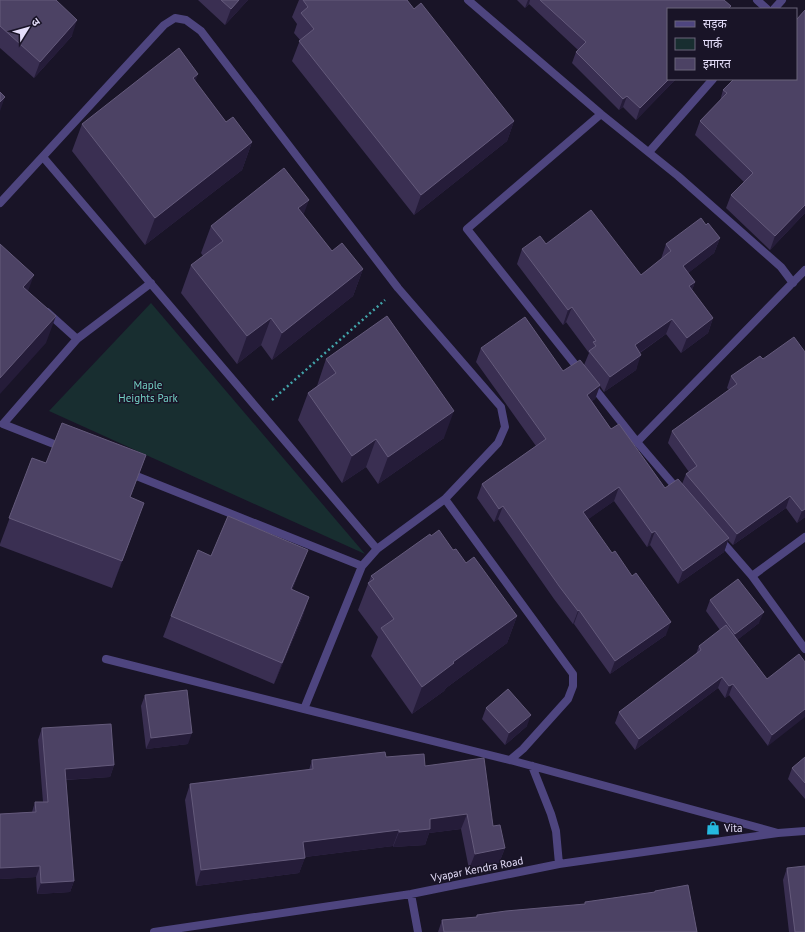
<svg xmlns="http://www.w3.org/2000/svg" width="805" height="932" font-family="'PT Sans','Noto Sans Devanagari',sans-serif">
  <style>
    .green { fill: #182e30 }
    .lines { fill: none; stroke-linecap: round; stroke-linejoin: round }
    .path { stroke: #42a6ab; stroke-width: 2.5; stroke-dasharray: 2 3; stroke-linecap: butt }
    .street { stroke: #4e457f; stroke-width: 8 }
    .wall { fill: #3a2f52 }
    .shaded-wall { fill: #251c39 }
    .building { fill: #4c4264; stroke: #645a7b }
    .labels { text-anchor: middle; stroke-width: 3; stroke-linejoin: round; paint-order: stroke }
    .park-label { font-size: 11px; fill: #73d1c4; stroke: #191427 }
    .poi-label { font-size: 11px; fill: #e5defa; stroke: #191427; text-anchor: start }
    .street-label { font-size: 11px; fill: #e5defa; stroke: #191427 }
  </style>
  <rect width="100%" height="100%" fill="#191427"/>
  <path class="green" d="M151 303 365 554 49 411Z"/>
  <g class="lines">
    <path class="path" d="M272 400 385 300"/>
    <path class="street" d="M468 0 601 114 678 176 781 267 793 283
      M757 0 767 9
      M774 9 782 0
      M649 152 713 79
      M43 157 377 549
      M0 203 164 25 175 18 186 20 201 31 398 288 501 407 505 427 498 443 445 499 377 549 362 566 304 709
      M47 312 77 339 151 283
      M581 372 467 229 601 114
      M591 384 637 442 679 491
      M637 442 805 270
      M64 448 3 424 77 339
      M129 473 362 566
      M445 499 573 674V686L568 699 523 749 510 760
      M719 538 752 576 805 649
      M752 576 805 537
      M106 659 304 709 510 760 778 833
      M532 766 551 814 556 831 559 864
      M411 894 418 932
      M154 932 411 894 559 864 778 833 805 831"/>
  </g>
  <path class="wall" d="M0 0 72 36 34 78 0 48Z
    M198 0H248L225 25Z
    M299 0H407L414 9 514 121 507 141 414 215 292 61 300 40 294 33 297 24 292 17Z
    M517 0H724L731 6 729 9H668V79H676L636 120 623 107 619 110 572 63 576 52 578 50 529 4 525 8Z
    M734 79 805 213 770 250 726 208 731 195 744 182 695 135 700 121 720 101 723 90Z
    M195 82 226 122 252 142 242 170 145 245 72 151 82 124Z
    M303 215 332 251 363 269 353 296 272 360 261 345 237 364 181 293 191 265 203 256 201 253 211 226Z
    M706 225 720 238 714 253 688 273 695 282 692 290 713 318 708 333 681 353 666 334 640 353 636 370 604 392 600 386 595 399 592 401 611 429 665 488 682 484 686 474 689 472 668 443 672 431 729 390 727 388 731 376 760 356 805 517 797 523 786 508 733 545 728 540 724 552 678 584 650 545 647 547 614 501 588 519 666 635 610 674 574 624H573L554 599 498 519 494 522 477 498 482 484 536 446 476 362 481 348 563 371 584 365 589 353 566 322 563 325 517 264 522 249 546 244 641 275 661 259 666 244Z
    M326 359 444 438 378 484 366 467 342 483 298 420 308 393 317 386Z
    M146 455 130 498 144 503 112 588 0 546V544L32 458 46 463Z
    M431 536 453 550 517 616 507 643 446 688 444 691 412 714 371 656 378 637 358 610 371 576Z
    M211 556 300 570 292 590 309 597 302 618 274 684 163 637 171 616Z
    M710 600 759 623 737 640 767 679 805 662 768 746 729 695 725 698 718 688 635 750 615 723 619 712 696 654 699 646 720 630 706 611Z
    M145 695 188 744 146 749 141 706Z
    M486 708 527 726 505 745 482 719Z
    M42 728 114 765 110 777 66 780 74 881 70 892 37 894 36 877 0 879V814L32 812 35 802H43L38 740Z
    M386 757 425 766 493 826 505 848 499 863 469 869 461 829 429 833 425 845 393 847V846L305 857 299 873 196 886 185 800 190 784 309 770 312 760Z
    M805 757V799L788 779 792 768Z
    M787 868 805 932H789L783 880Z
    M655 891 697 932H438L442 920 476 917 477 915 585 904V902L654 892Z"/>
  <path class="shaded-wall" d="M239 0H248L225 25 231 9Z
    M528 0H530L529 4 525 8Z
    M77 20 72 36 34 78 40 62Z
    M198 74 189 101 193 78Z
    M669 79H676L636 120 640 108Z
    M627 96 623 107 619 110 623 99Z
    M5 97 0 111V102Z
    M514 121 507 141 414 215 421 195Z
    M252 142 242 170 145 245 155 218Z
    M309 200 299 227 298 208Z
    M805 205V213L770 250 775 236Z
    M720 238 714 253 678 281 683 266Z
    M363 269 353 296 272 360 282 333Z
    M34 275 24 302 23 287Z
    M695 282 689 297V286Z
    M572 307 566 322 563 325 568 310Z
    M56 316 46 343 0 394V378Z
    M271 318 261 345 237 364 247 336Z
    M713 318 708 333 681 353 687 338Z
    M672 319 666 334 629 360 635 345Z
    M641 355 636 370 604 392 610 377Z
    M600 385 595 399 582 408 587 395Z
    M454 411 444 438 378 484 388 457Z
    M376 439 366 467 342 483 352 456Z
    M619 487 614 501 579 526 583 512Z
    M790 496 786 508 733 545 737 534Z
    M144 503 134 530 112 588 122 561Z
    M503 506 498 519 494 522 499 509Z
    M805 509V517L797 523 802 511Z
    M655 531 650 545 647 547 652 533Z
    M729 538 724 552 678 584 683 571Z
    M308 550 284 610 291 589Z
    M309 597 302 618 274 684 282 663Z
    M579 610 574 624H573L578 611Z
    M764 612 759 623 731 645 735 634Z
    M517 616 507 643 446 688 444 691 412 714 422 687 453 662Z
    M671 622 666 635 610 674 615 661Z
    M722 677 718 688 635 750 639 739Z
    M733 684 729 695 725 698 729 686Z
    M805 709V717L768 746 772 735Z
    M531 715 527 726 505 745 509 733Z
    M192 733 188 744 146 749 151 738Z
    M114 765 110 777 61 780 65 769Z
    M467 814 461 829 429 833 425 845 393 847 399 832 430 819Z
    M399 830 393 846 297 858 303 842Z
    M505 848 499 863 469 869 475 854Z
    M305 858 299 873 196 886 201 870Z
    M40 866 36 877 0 879V868Z
    M74 881 70 892 37 894 41 883Z"/>
  <path class="building" d="M0 0H56L77 20 40 62 0 26Z
    M221 0H239L231 9Z
    M303 0H407L414 9 421 3 514 121 421 195 299 41 314 29 301 13 308 7Z
    M540 0H724L731 6 728 9H668V79H669L640 108 627 96 623 99 576 52 586 42Z
    M805 10V205L775 236 731 195 753 173 700 121 727 93 723 90 734 79H796V18L797 19Z
    M179 48 198 74 193 78 226 122 233 117 252 142 155 218 82 124Z
    M0 92 5 97 0 102Z
    M284 168 309 200 298 208 332 251 342 243 363 269 282 333 271 318 247 336 191 265 223 241 211 226Z
    M591 210 641 275 671 251 666 244 701 218 706 225 708 223 720 238 683 266 695 282 689 286 713 318 687 338 672 319 635 345 641 355 610 377 589 351 596 346 593 342 596 341 572 307 568 310 522 249 540 236 546 244Z
    M0 244 34 275 23 287 56 316 0 378Z
    M387 316 454 411 388 457 376 439 352 456 308 393 336 373 326 359Z
    M525 317 563 371 580 360 600 385 587 395 611 429 619 424 665 488 678 479 729 538 683 571 655 531 652 533 619 487 583 512 612 553 615 551 632 576 636 573 671 622 615 661 579 610 578 611 559 586 503 506 499 509 482 484 546 439 481 348Z
    M794 337 805 352V509L802 511 790 496 737 534 686 474 697 466 672 431 737 384 731 376 760 356 763 359Z
    M62 423 146 455 130 497 144 503 122 561 9 518 32 458 46 463Z
    M228 516 308 550 291 589 309 597 282 663 171 616 198 550 211 556Z
    M439 530 453 550 456 549 466 563 474 557 517 616 453 662 454 663 422 687 381 628 394 619 368 583 374 579 371 576 430 534 431 536Z
    M738 579 764 612 735 634 710 600Z
    M726 625 767 679 799 654 805 662V709L772 735 733 684 729 686 722 677 639 739 619 712 701 650 699 646Z
    M508 689 531 715 509 733 486 708Z
    M187 690 192 733 151 738 145 695Z
    M111 724 114 765 65 769 74 881 41 883 40 866 0 868V814L36 812 35 802H48L42 728Z
    M385 752 386 757 424 754 425 766 484 758 493 826 500 825 505 848 475 854 467 814 430 819V829L399 832V830L303 842 305 858 201 870 190 784 313 769 312 760Z
    M805 757V783L792 768Z
    M805 866V932H795L787 868Z
    M688 885 697 932H444L442 920 477 917V915L506 911 585 904V902L655 892V891Z"/>
  <defs>
    <g id="shop-bare" transform="scale(1.08)"><path d="M-5-2.5h2.3a2.7 3.5 0 0 1 5.4 0H5L5.5 6h-11ZM-1.5-2.5h3a1.5 2.3 0 0 0-3 0Z" fill="#25b9e0" stroke="#191427" stroke-width="2.5" paint-order="stroke"/></g>
  </defs>
  <g fill-rule="evenodd">
    <use href="#shop-bare" x="713" y="828"/>
  </g>
  <g class="labels">
    <g class="park-label">
      <text x="148" y="389">Maple<tspan x="148" dy="13">Heights Park</tspan></text>
    </g>
    <g class="poi-label">
      <text x="724" y="832">Vita</text>
    </g>
    <g class="street-label">
      <text transform="translate(477 869) rotate(-11)" y="4">Vyapar Kendra Road</text>
    </g>
  </g>
  <rect x="667" y="8" width="130" height="72" fill="#191427" stroke="#6b657b"/>
  <rect x="675" y="21" width="20" height="6" fill="#4e457f" stroke="#6b657b"/>
  <text x="703" y="28" font-size="12" fill="#e5defa">सड़क</text>
  <rect x="675" y="38" width="20" height="12" fill="#182e30" stroke="#6b657b"/>
  <text x="703" y="48" font-size="12" fill="#e5defa">पार्क</text>
  <rect x="675" y="58" width="20" height="12" fill="#4c4264" stroke="#6b657b"/>
  <text x="703" y="68" font-size="12" fill="#e5defa">इमारत</text>
  <g transform="translate(28 28) rotate(53)" stroke="#191427" stroke-width="3" paint-order="stroke">
  <path d="M0-3L7 15L0 10L-7 15Z" fill="#e5defa"/>
  <text y="-6" font-size="11" font-weight="bold" text-anchor="middle" fill="#e5defa">उ</text>
  </g>
</svg>
